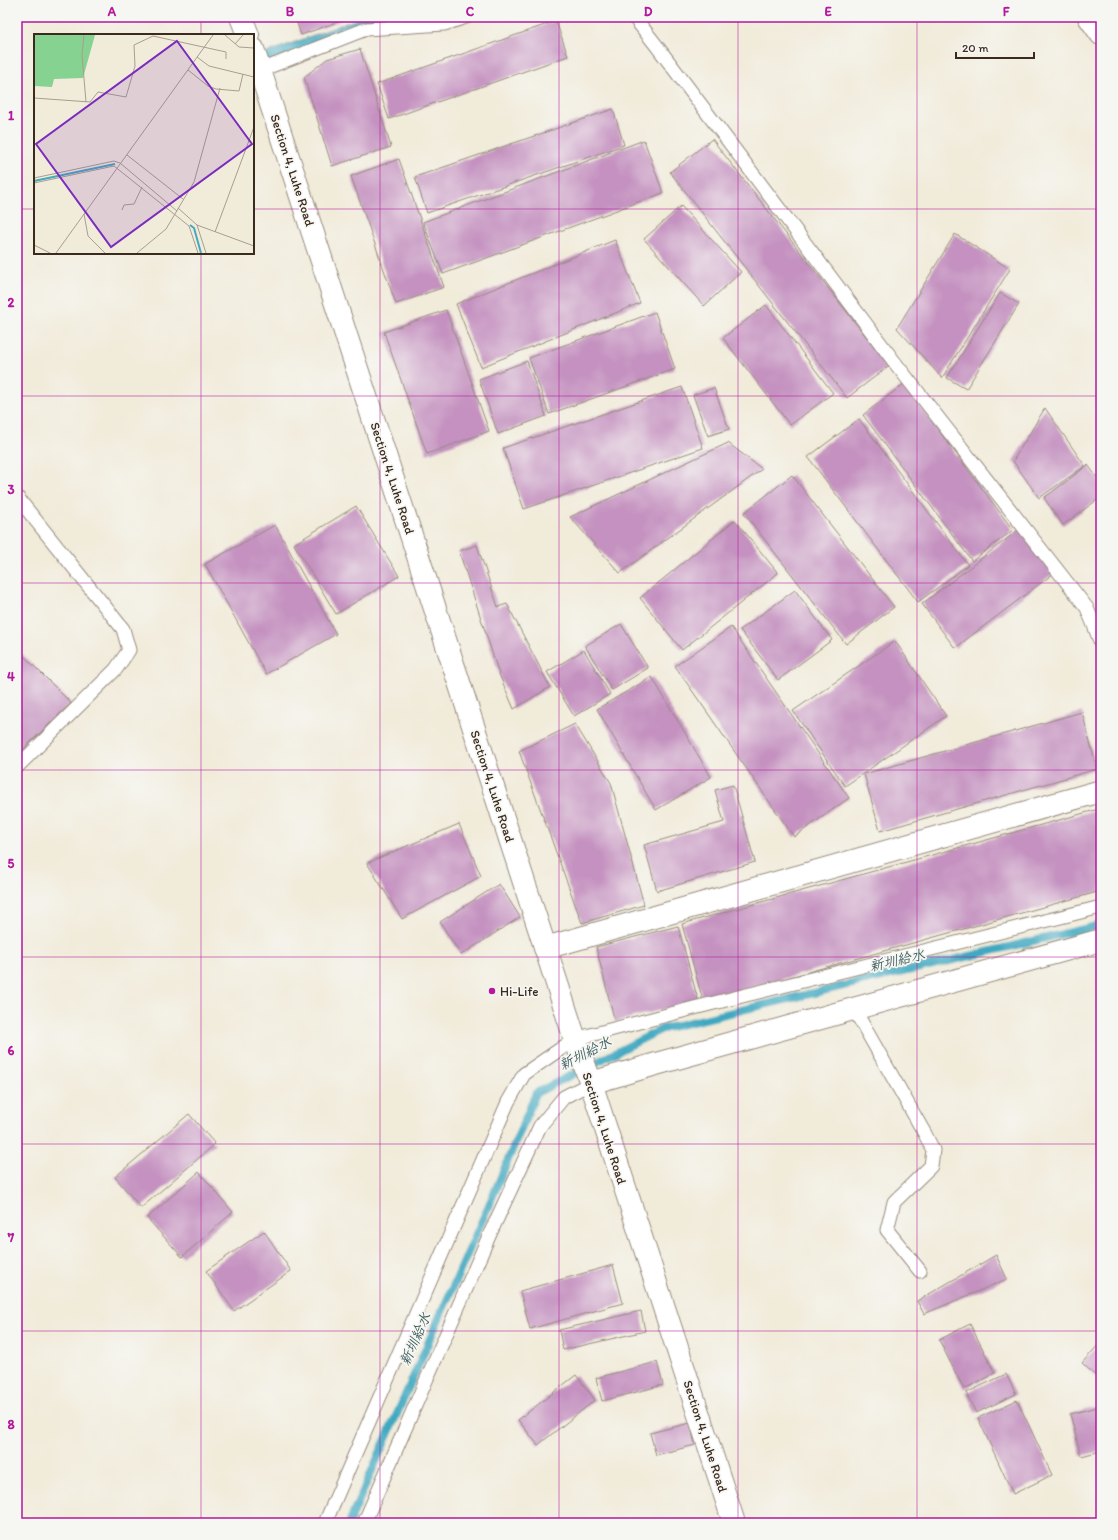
<svg xmlns="http://www.w3.org/2000/svg" width="1118" height="1540" font-family="Itim,'LXGW WenKai TC',sans-serif">
  <style>
    .water { fill: #41a9c1; stroke: #3e6a70 }
    .lines { fill: none; stroke-linecap: round; stroke-linejoin: round }
    .stream { stroke: #41a9c1; stroke-width: 8 }
    .building { fill: #c491c0 }
    .service-casing { stroke: #968a7c; stroke-width: 15 }
    .minor-casing { stroke: #968a7c; stroke-width: 24 }
    .tertiary-casing { stroke: #968a7c; stroke-width: 24 }
    .secondary-casing { stroke: #968a7c; stroke-width: 24 }
    .service { stroke: #fff; stroke-width: 13 }
    .minor { stroke: #fff; stroke-width: 22 }
    .tertiary { stroke: #fff; stroke-width: 22 }
    .secondary { stroke: #fff; stroke-width: 22 }
    .grid { fill: none; stroke: #b5179e; stroke-width: 1; stroke-opacity: 0.55 }
    .poi-dot { fill: #b5179e; stroke: #f6f6f2; stroke-width: 1.5 }
    .labels { text-anchor: middle; stroke-width: 3.5; stroke-linejoin: round; paint-order: stroke }
    .street-label { font-size: 13px; fill: #3b2a1e; stroke: #f6f6f2 }
    .poi-label { font-size: 13px; fill: #3b2a1e; stroke: #f6f6f2; text-anchor: start }
    .water-label { font-size: 14px; font-style: italic; fill: #3d5d5f; stroke: #f6f6f2 }
    .inset-river { fill: none; stroke: #41a9c1; stroke-width: 2 }
    .inset-road { fill: none; stroke: #a89e8f; stroke-width: 1 }
    .view { fill: #7b2cbf; fill-opacity: 0.15; stroke: #7b2cbf; stroke-width: 2 }
    .inset-edge { fill: none; stroke: #3b2a1e; stroke-width: 2 }
    .neatline { fill: none; stroke: #b5179e; stroke-width: 1.5 }
    .grid-label { font-size: 13px; text-anchor: middle; font-weight: bold; fill: #b5179e }
  </style>
  <rect width="100%" height="100%" fill="#f6f6f2"/>
  <filter id="ink" filterUnits="userSpaceOnUse"><feTurbulence type="fractalNoise" baseFrequency=".025" numOctaves="2"/><feDisplacementMap in="SourceGraphic" scale="8" xChannelSelector="R" yChannelSelector="G"/><feConvolveMatrix kernelMatrix="1 2 1 2 8 2 1 2 1" color-interpolation-filters="sRGB"/></filter>
  <filter id="wash" filterUnits="userSpaceOnUse"><feTurbulence type="fractalNoise" baseFrequency=".012" numOctaves="4" result="noise"/><feDisplacementMap in="SourceGraphic" scale="16" xChannelSelector="R" yChannelSelector="G"/><feGaussianBlur stdDeviation="0.9" result="paint"/><feColorMatrix in="noise" values="0 0 0 0 0 0 0 0 0 0 0 0 0 0 0 0 0 1.4 0 .05"/><feComposite in="paint" operator="in"/></filter>
  <g filter="url(#wash)">
    <rect width="100%" height="100%" fill="#f1ebda"/>
    <path class="water" d="M362 17H395L253 71V58Z"/>
    <g class="lines">
      <path class="stream" d="M349 1523 495 1191 536 1093 662 1029 1101 925"/>
    </g>
    <g id="blocks">
      <path class="building" d="M295 17H351L301 35Z
        M556 21 568 56 389 119 377 84Z
        M360 49 391 147 332 166 304 77 327 59Z
        M613 109 624 145 427 213 415 177Z
        M712 139 889 366 847 398 670 172Z
        M644 140 663 193 443 274 423 222Z
        M399 159 444 287 396 304 351 176Z
        M681 206 741 272 704 306 644 239Z
        M955 234 1010 269 942 378 897 328Z
        M615 240 640 303 481 367 456 304Z
        M1000 293 1019 304 966 389 947 378Z
        M766 305 833 393 790 425 723 338Z
        M446 310 489 431 427 454 384 332Z
        M655 312 675 369 549 414 529 358Z
        M527 361 546 416 498 434 479 379Z
        M904 384 1013 530 972 561 863 415Z
        M682 387 703 448 524 509 503 448Z
        M714 388 729 429 708 436 693 395Z
        M1045 408 1085 466 1039 498 1013 461Z
        M859 419 968 565 918 602 808 457Z
        M728 443 762 469 620 573 570 517Z
        M1088 465 1101 483V497L1063 525 1044 498Z
        M792 475 894 607 846 644 744 513Z
        M356 506 399 576 336 614 294 544Z
        M735 520 778 573 682 650 640 598Z
        M275 525 336 634 266 674 205 564Z
        M1021 528 1054 573 955 648 922 604Z
        M477 545 498 607 507 604 550 687 514 709 499 674 459 551Z
        M795 590 832 640 778 680 740 630Z
        M621 624 648 668 612 690 585 646Z
        M731 627 849 798 794 837 675 666Z
        M895 641 946 716 845 786 793 711Z
        M17 649 71 703 17 755Z
        M584 650 610 694 574 716 547 672Z
        M652 677 711 777 656 810 597 709Z
        M1082 712 1097 769 880 831 864 774Z
        M575 724 611 783 644 905 582 923 519 751Z
        M733 785 755 862 657 891 644 845 724 822 715 790Z
        M1099 809 1101 815V891L703 1001 682 924Z
        M459 824 481 876 402 919 367 863Z
        M499 884 520 917 461 955 440 922Z
        M678 926 698 1000 615 1022 596 947Z
        M189 1114 215 1144 141 1208 115 1177Z
        M199 1172 233 1212 182 1257 147 1218Z
        M264 1231 291 1271 234 1311 206 1271Z
        M996 1255 1007 1279 924 1314 917 1301Z
        M613 1265 623 1303 530 1329 520 1291Z
        M641 1311 645 1331 563 1350 559 1330Z
        M970 1324 995 1373 964 1389 939 1340Z
        M1101 1342V1381L1082 1363Z
        M657 1362 663 1385 602 1401 596 1378Z
        M1006 1374 1016 1394 976 1413 966 1393Z
        M576 1375 595 1400 538 1445 518 1420Z
        M1017 1400 1052 1475 1013 1494 978 1418Z
        M1101 1406V1451L1081 1456 1070 1414Z
        M690 1423 695 1445 656 1455 650 1433Z"/>
    </g>
  </g>
  <g filter="url(#ink)">
    <use href="#blocks" fill-opacity="0" stroke="#968a7c" stroke-width="1"/>
    <g class="lines">
      <g class="service-casing">
        <path id="service" d="M634 17 656 45 896 364 1087 608 1101 643
          M261 70 366 29 444 24 466 17
          M17 497 123 629 129 650 116 669 17 767
          M854 1009 925 1134 933 1150 931 1166 894 1202 887 1230 920 1271
          M325 1523 508 1102 524 1074 575 1039 694 1008 1101 907
          M364 1523 489 1236 540 1126 564 1097 591 1083"/>
      </g>
      <g class="minor-casing">
        <path id="minor" d="M1089 17 1101 34
          M545 948 1101 791"/>
      </g>
      <g class="tertiary-casing">
        <path id="tertiary" d="M591 1083 656 1064 1101 940"/>
      </g>
      <g class="secondary-casing">
        <path id="secondary" d="M241 17 248 35
          M253 49 575 1039 591 1083 734 1523"/>
      </g>
      <use href="#service" class="service"/>
      <use href="#minor" class="minor"/>
      <use href="#tertiary" class="tertiary"/>
      <use href="#secondary" class="secondary"/>
    </g>
  </g>
  <path class="grid" d="M201 17V35M380 17V1523M559 17V1523M738 17V1523M917 17V1523M17 209H35M253 209H1101M201 253V1523M17 396H1101M17 583H1101M17 770H1101M17 957H1101M17 1144H1101M17 1331H1101"/>
  <circle class="poi-dot" cx="492" cy="991" r="4"/>
  <g class="labels">
    <g class="street-label">
      <text transform="translate(293 170) rotate(72)" y="5">Section 4, Luhe Road</text>
      <text transform="translate(393 478) rotate(72)" y="5">Section 4, Luhe Road</text>
      <text transform="translate(493 786) rotate(72)" y="5">Section 4, Luhe Road</text>
      <text transform="translate(605 1128) rotate(72)" y="5">Section 4, Luhe Road</text>
      <text transform="translate(706 1436) rotate(72)" y="5">Section 4, Luhe Road</text>
    </g>
    <g class="poi-label">
      <text x="500" y="996">Hi-Life</text>
    </g>
    <g class="water-label">
      <text transform="translate(897 960) rotate(-13)" y="5">新圳給水</text>
      <text transform="translate(585 1053) rotate(-27)" y="5">新圳給水</text>
      <text transform="translate(415 1339) rotate(-66)" y="5">新圳給水</text>
    </g>
  </g>
  <g transform="translate(34 34)">
    <rect width="220" height="220" fill="#f1ebda"/>
    <path d="M0 1H61L49 44 20 45 18 53 0 52Z" fill="#86d290"/>
    <path class="inset-river" d="M0 147 81 130M156 191 160 194 167 219"/>
    <path class="inset-road" d="M50 1 48 21 52 68M191 1 205 13 220 14M201 10 209 1M163 23 175 32 220 43M154 36 174 52 182 55 205 57 209 40M0 64 56 68 64 58 92 63 101 32 100 11 119 2 192 18V25M93 121 149 165M0 144 80 127 86 129 143 177M0 149 80 132 155 192 164 219M144 174 163 191 220 212M88 176 90 171 100 170 108 153M50 180 54 202 71 219M163 191 172 219M181 198 220 93M0 211 16 219M22 219 179 1M103 219 132 195 160 148 186 54"/>
    <path class="view" d="M143 7 218 110 77 213 2 110Z"/>
    <rect width="220" height="220" class="inset-edge"/>
  </g>
  <rect width="1118" height="1540" fill="none" stroke="#f6f6f2" stroke-width="44"/>
  <path d="M956 52v6h78v-6" fill="none" stroke="#3b2a1e" stroke-width="2"/>
  <text x="962" y="52" font-size="12" fill="#3b2a1e" stroke="#f6f6f2" stroke-width="3" paint-order="stroke">20 m</text>
  <rect x="22" y="22" width="1074" height="1496" class="neatline"/>
  <g class="grid-label">
    <text x="112" y="16">A</text>
    <text x="290" y="16">B</text>
    <text x="470" y="16">C</text>
    <text x="648" y="16">D</text>
    <text x="828" y="16">E</text>
    <text x="1006" y="16">F</text>
    <text x="11" y="120">1</text>
    <text x="11" y="307">2</text>
    <text x="11" y="494">3</text>
    <text x="11" y="681">4</text>
    <text x="11" y="868">5</text>
    <text x="11" y="1055">6</text>
    <text x="11" y="1242">7</text>
    <text x="11" y="1429">8</text>
  </g>
</svg>
